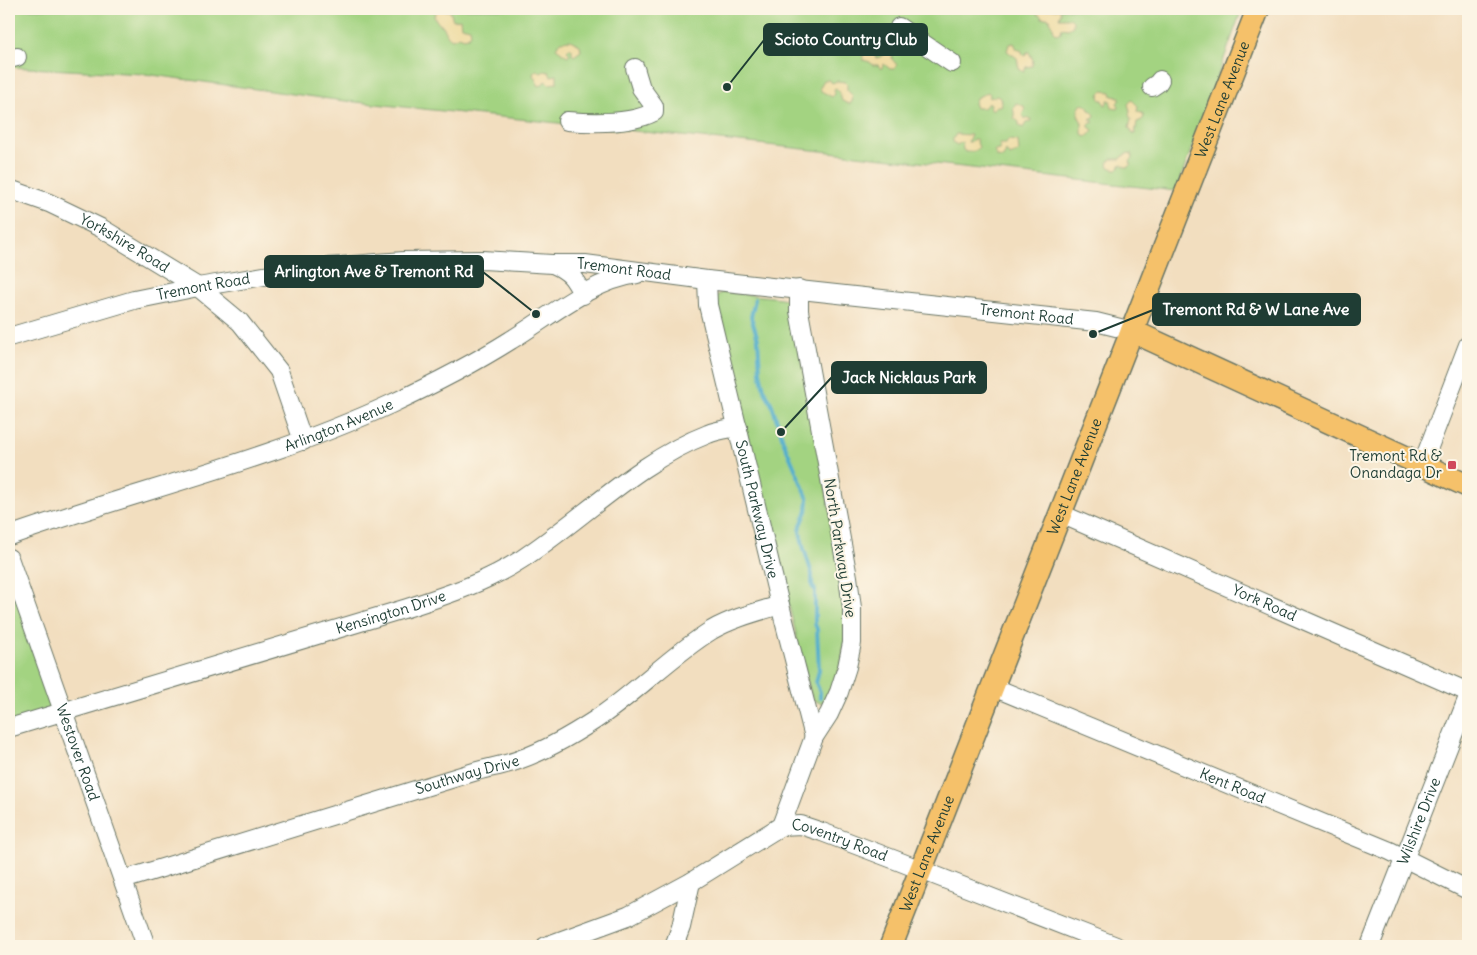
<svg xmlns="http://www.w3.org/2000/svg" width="1477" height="955" font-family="Delius,sans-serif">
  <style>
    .green { fill: #a3d381; stroke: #61885a }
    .sand { fill: #eeda9e; stroke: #868c69 }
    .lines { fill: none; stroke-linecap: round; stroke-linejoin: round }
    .stream { stroke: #4babca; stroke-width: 4 }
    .minor-casing { stroke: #697565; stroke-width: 20 }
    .major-casing { stroke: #697565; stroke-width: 25 }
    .minor { stroke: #fff; stroke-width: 18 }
    .major { stroke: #f5c16b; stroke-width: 22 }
    .poi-dot { fill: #d1495b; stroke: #fcf5e5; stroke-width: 2 }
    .labels { text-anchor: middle; stroke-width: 4; stroke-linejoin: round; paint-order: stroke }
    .street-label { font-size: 15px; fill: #1f3d34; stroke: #fcf5e5 }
    .poi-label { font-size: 15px; fill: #1f3d34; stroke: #fcf5e5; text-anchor: end }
    .leader { fill: none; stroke: #1f3d34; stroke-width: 2 }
    .callout-dot { fill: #1f3d34; stroke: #fcf5e5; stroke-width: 2 }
    .callout { fill: #1f3d34; stroke: #1f3d34; stroke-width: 2 }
    .callout-label { font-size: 16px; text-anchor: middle; font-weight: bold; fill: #fff }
  </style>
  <rect width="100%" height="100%" fill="#fcf5e5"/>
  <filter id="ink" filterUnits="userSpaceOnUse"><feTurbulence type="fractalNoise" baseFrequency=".02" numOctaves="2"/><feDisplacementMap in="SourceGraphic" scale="10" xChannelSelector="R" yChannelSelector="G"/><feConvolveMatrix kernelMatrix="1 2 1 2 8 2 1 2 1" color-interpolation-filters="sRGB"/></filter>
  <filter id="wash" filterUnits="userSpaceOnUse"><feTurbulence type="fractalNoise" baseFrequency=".0096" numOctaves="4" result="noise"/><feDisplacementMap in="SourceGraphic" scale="20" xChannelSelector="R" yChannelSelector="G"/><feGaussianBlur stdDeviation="1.12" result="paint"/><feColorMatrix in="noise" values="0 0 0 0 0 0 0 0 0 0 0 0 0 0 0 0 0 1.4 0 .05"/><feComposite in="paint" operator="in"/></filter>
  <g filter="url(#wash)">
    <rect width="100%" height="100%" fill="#f2debf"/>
    <path class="green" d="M9 9H1242L1176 191 759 144 337 100 145 74 9 67Z
      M723 292 781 298 791 301 841 571 845 637 841 665 826 701 820 703 812 699 716 310 715 297Z
      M9 574 54 708 9 724Z"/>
    <path class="sand" d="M1035 9H1060L1061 12 1059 18H1070L1073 21V26L1068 29 1062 28 1061 32 1057 34 1054 31C1053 26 1050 23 1049 18H1042L1040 15 1036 13Z
      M439 10 450 11 453 20 460 19 461 26 470 28 471 33 468 37 464 38 459 36 452 39C446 36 446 31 443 26L439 24 434 17 436 12Z
      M570 40 580 45 581 51 574 56 572 54V49L569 48 567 51 570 54 567 56 556 48 561 41Z
      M1014 43 1017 49 1022 51 1023 55 1025 56 1027 52H1029L1033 60 1032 66 1026 67 1024 72 1019 69 1017 58 1007 51 1009 44Z
      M873 45 879 48 874 54 876 58 880 57 889 50 893 52 892 59 897 65 895 69H890L884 64 881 69 878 65H872L870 62 863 60C862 52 867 48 873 45Z
      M537 70 541 73 544 71 549 72 551 76 557 75V83L549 84 545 81 542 85 539 86 533 75 534 72Z
      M824 80H829L832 83 837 81 845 82 847 84V90L853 96 852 102 849 104 842 101 839 91 836 88 834 89 835 94 832 97 821 91 820 87Z
      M1102 91 1111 92 1112 96 1120 97V100L1117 103 1119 106 1118 109 1112 108 1110 100H1108L1106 105 1104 104 1103 100H1100L1099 95Z
      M988 92 990 94 989 98 997 96 1000 98 1002 106H997L994 109H990L991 104 989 102 984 108H976L974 103 976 98Z
      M1132 100 1138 106 1137 112 1142 113 1144 117 1142 120 1137 122 1135 134 1132 133 1131 130 1129 128 1131 119 1129 115 1130 111 1128 104Z
      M1016 103 1024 106 1025 111 1022 114 1024 118 1031 119 1030 122 1026 123 1023 128 1019 126V122L1014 118V112L1013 108Z
      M1082 104 1088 106 1089 110 1092 111 1095 115 1094 117 1090 119 1094 122 1089 124V127L1093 130 1088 136 1086 137 1082 134V123L1078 115 1079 108Z
      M956 134 971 135 968 142H970L974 139H976L979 148 975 151 966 152 963 150 962 142 957 145 953 142V139Z
      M1008 140 1018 141 1019 152 1010 156 1006 151 1003 158 997 157 994 151 999 150 1000 144H1006Z
      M1129 153 1132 154 1133 158 1130 161 1131 164 1128 167H1125L1121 164 1118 169H1114L1109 167 1108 163 1111 159H1121L1124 155Z"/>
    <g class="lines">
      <path class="stream" d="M755 299 751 317 758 339 760 372 764 389 772 405 784 443 808 499 807 511 801 525 800 532 804 549 812 574V586L815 590V624L817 629 819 670 816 683 820 692V698"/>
    </g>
  </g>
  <g filter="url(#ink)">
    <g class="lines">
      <g class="minor-casing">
        <g id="minor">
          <path d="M899 27 952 63"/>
          <path d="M9 59 17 57"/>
          <path d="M1152 87 1158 83 1160 80"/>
          <path d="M567 121C592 123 631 124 654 112V106L641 88 635 68"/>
          <path id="s1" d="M9 189 49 203 101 228 198 287 240 322 279 371 303 441"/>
          <path d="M553 264C571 272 574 278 583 295"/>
          <path id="s2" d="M707 280 708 305 780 605 814 737"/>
          <path id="s3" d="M9 337 134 300 198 287 313 268 404 261 483 260 552 264H585L707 280 1096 322 1132 331"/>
          <path d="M1422 465 1468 345"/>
          <path id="s4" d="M1061 514 1468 692"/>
          <path id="s5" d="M9 536C136 491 268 461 391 404 432 385 473 364 511 340 551 316 590 281 637 274"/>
          <path id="s6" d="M9 558 146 946"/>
          <path id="s7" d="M993 687 1390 851 1468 890"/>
          <path id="s8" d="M9 728 407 608C447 595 487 582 522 559 584 518 638 461 708 434 717 430 728 429 738 427"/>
          <path d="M781 826 814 737 829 714 839 692 847 667 852 643V608L848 577 799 311V289"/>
          <path id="s9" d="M123 880 477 771C491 767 507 765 521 759 547 750 572 735 595 720 636 693 670 656 712 630 733 618 757 612 780 605"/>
          <path id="s10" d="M546 946 628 916 691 882 781 826 801 825 822 832 898 861 1116 946"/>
          <path d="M674 946 681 927 691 882"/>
          <path id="s11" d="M1370 946 1468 697"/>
        </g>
      </g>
      <g class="major-casing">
        <g id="major">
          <path d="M1132 331 1468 486"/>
          <path id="s12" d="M891 946 1258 9"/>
        </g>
      </g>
      <use href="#minor" class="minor"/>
      <use href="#major" class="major"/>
    </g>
  </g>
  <rect class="poi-dot" x="1447" y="460" width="10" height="10" rx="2.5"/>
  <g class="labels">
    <g class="street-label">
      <text dy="5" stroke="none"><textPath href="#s12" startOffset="909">West Lane Avenue</textPath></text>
      <text dy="5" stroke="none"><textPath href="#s1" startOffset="128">Yorkshire Road</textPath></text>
      <text dy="5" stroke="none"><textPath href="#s3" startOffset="624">Tremont Road</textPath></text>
      <text dy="5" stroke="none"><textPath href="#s3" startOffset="201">Tremont Road</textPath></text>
      <text dy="5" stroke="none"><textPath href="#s3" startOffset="1029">Tremont Road</textPath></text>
      <text dy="5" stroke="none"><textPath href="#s5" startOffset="348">Arlington Avenue</textPath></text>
      <text dy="5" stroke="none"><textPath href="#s12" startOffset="504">West Lane Avenue</textPath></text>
      <text dy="5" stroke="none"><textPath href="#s2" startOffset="235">South Parkway Drive</textPath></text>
      <text transform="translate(840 548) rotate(81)" y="5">North Parkway Drive</text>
      <text dy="5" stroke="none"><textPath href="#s4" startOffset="222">York Road</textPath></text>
      <text dy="5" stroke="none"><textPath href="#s8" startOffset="399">Kensington Drive</textPath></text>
      <text dy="5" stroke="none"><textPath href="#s6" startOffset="206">Westover Road</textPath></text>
      <text dy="5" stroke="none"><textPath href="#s9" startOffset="360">Southway Drive</textPath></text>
      <text dy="5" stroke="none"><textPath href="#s7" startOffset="259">Kent Road</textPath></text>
      <text dy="5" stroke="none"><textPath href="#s11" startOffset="134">Wilshire Drive</textPath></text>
      <text dy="5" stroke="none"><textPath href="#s10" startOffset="326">Coventry Road</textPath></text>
      <text dy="5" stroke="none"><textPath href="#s12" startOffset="99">West Lane Avenue</textPath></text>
    </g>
    <g class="poi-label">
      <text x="1442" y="461">Tremont Rd &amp;<tspan x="1442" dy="17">Onandaga Dr</tspan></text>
    </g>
  </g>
  <path class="leader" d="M727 87L764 40M536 314L483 272M1093 334L1153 310M781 432L832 377"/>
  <g class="callout-dot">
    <circle cx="727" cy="87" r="5"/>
    <circle cx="536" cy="314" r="5"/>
    <circle cx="1093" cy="334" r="5"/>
    <circle cx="781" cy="432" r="5"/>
  </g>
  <g class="callout">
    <rect x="764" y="24" width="163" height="31" rx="5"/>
    <rect x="265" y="256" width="218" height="31" rx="5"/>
    <rect x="1153" y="294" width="207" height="31" rx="5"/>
    <rect x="832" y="362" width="154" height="31" rx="5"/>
  </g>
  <g class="callout-label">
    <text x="846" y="45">Scioto Country Club</text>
    <text x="374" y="277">Arlington Ave &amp; Tremont Rd</text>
    <text x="1256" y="315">Tremont Rd &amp; W Lane Ave</text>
    <text x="909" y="383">Jack Nicklaus Park</text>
  </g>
  <rect width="1477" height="955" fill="none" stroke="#fcf5e5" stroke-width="30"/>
</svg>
